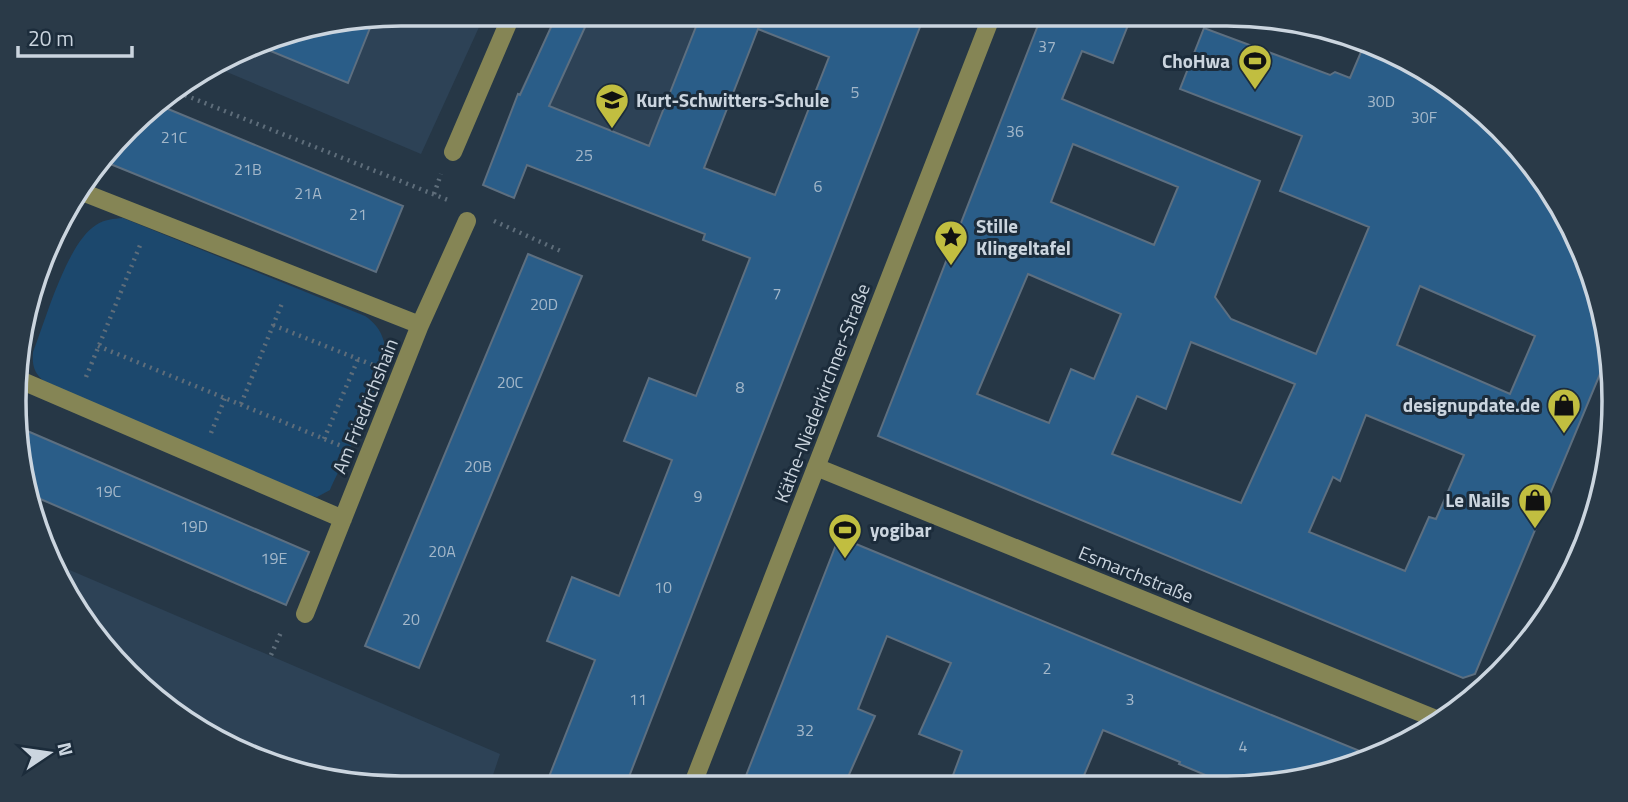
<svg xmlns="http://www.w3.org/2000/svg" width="1628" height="802" font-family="'Titillium Web',sans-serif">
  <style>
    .built { fill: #2d4256 }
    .green { fill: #1c486d }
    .building { fill: #2a5d88; stroke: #5d6f80; stroke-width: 2; fill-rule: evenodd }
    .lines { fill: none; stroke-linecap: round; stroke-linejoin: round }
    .path { stroke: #5e6d7a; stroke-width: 4.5; stroke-dasharray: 2 5; stroke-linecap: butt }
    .minor { stroke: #858555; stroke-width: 18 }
    .labels { text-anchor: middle; stroke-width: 6; stroke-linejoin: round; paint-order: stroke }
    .number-label { font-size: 16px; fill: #a3b7c9 }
    .poi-label { font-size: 19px; font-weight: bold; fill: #cbd5df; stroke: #1c2c3b; text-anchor: end }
    .street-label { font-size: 19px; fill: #cbd5df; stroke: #1c2c3b }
    .rim { fill: none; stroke: #cbd5df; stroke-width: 3.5 }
  </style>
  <rect width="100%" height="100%" fill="#263746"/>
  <path class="built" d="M401 14H485L421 154 215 67 276 35Z
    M557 14H790L781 38 758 30 704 167 727 177 705 234 528 165 514 198 483 185 518 95Z
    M51 562 500 754 489 787H376L230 748 127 674 54 572Z"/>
  <path class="green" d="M123 218 365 316C374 322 381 330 384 342 391 373 344 459 330 490L317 497 311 496 45 382C34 373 32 366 33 352 46 319 67 243 96 225 105 219 113 219 123 218Z"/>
  <path class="building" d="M557 14H591L549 106 649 146 701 14H925L625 787H545L595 660 547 641 572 577 619 596 672 460 624 441 649 378 696 396 750 258 703 240 705 234 527 165 514 198 483 185 518 94 520 95ZM758 29 829 57 775 195 704 168Z
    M1042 15H1132L1113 63 1082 51 1062 99 1260 181 1215 297 1231 319 1316 354 1369 227 1280 191 1302 136 1180 89 1204 28 1330 75 1335 72 1350 78 1364 45 1398 54 1518 146 1593 276 1605 362 1475 674 1463 678 878 436ZM1073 144 1178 187 1154 245 1051 202ZM1028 274 1121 314 1094 379 1071 369 1049 423 977 394ZM1420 286 1535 336 1510 394 1397 345ZM1191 342 1295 384 1241 503 1112 454 1137 396 1166 409ZM1366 415 1464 455 1436 519 1429 517 1405 571 1309 532 1333 477 1340 481Z
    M374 18 348 83 256 45 276 35Z
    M156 104 403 206 376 272 103 161Z
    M528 254 582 276 419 668 365 646Z
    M18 427 309 552 286 605 31 495 17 451Z
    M839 537 1210 690 1377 758 1277 785H1205L1208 776 1179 764 1180 762 1103 730 1080 785 949 786 962 751 919 734 951 663 887 636 858 709 875 716 844 786H742Z"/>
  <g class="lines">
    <path class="path" d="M172 90 448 200
      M434 194 441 174
      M494 221 563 252
      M273 325 373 365
      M98 346 344 447
      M86 377 141 243
      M241 404 283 301
      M211 433 225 398
      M324 439 358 359
      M271 655 282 630"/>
    <path class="minor" d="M453 152 512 14
      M77 190 420 325
      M20 380 343 519
      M816 467 1441 721
      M305 614 420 325 467 221
      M692 786 992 15"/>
  </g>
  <defs>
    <g id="stadium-pin" transform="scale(1.75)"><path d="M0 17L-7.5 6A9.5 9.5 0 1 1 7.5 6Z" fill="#c1be40" stroke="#1c2c3b"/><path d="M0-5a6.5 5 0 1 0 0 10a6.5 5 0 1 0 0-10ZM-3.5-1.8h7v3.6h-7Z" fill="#111"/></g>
    <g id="school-pin" transform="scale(1.75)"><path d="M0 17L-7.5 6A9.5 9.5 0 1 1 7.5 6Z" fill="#c1be40" stroke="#1c2c3b"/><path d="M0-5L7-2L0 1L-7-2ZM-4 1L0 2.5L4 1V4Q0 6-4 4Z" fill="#111"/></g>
    <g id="sight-pin" transform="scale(1.75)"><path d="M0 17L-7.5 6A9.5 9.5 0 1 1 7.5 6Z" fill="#c1be40" stroke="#1c2c3b"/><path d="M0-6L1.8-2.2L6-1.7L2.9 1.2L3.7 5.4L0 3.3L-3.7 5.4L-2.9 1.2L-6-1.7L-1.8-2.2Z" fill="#111"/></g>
    <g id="shop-pin" transform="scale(1.75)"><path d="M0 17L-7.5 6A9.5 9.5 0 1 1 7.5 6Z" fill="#c1be40" stroke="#1c2c3b"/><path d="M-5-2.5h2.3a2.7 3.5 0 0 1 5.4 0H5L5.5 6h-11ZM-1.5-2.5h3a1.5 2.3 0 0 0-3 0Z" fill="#111"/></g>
  </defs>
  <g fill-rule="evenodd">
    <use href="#stadium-pin" x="1255" y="61"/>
    <use href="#school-pin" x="612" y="100"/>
    <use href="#sight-pin" x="951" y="237"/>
    <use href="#shop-pin" x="1564" y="405"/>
    <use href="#shop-pin" x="1535" y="500"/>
    <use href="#stadium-pin" x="845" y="530"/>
  </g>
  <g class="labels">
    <g class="number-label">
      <text x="1047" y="52">37</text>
      <text x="855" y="98">5</text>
      <text x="1381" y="107">30D</text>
      <text x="1424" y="123">30F</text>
      <text x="1015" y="137">36</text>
      <text x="174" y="143">21C</text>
      <text x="584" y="161">25</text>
      <text x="248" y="175">21B</text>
      <text x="818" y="192">6</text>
      <text x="308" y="199">21A</text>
      <text x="358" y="220">21</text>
      <text x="777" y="299">7</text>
      <text x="544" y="310">20D</text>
      <text x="510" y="388">20C</text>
      <text x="740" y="393">8</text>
      <text x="478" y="472">20B</text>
      <text x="108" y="497">19C</text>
      <text x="698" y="502">9</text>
      <text x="194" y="532">19D</text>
      <text x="442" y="557">20A</text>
      <text x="274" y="564">19E</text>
      <text x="663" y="593">10</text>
      <text x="411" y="625">20</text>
      <text x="1047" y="674">2</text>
      <text x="638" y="705">11</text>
      <text x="1130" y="705">3</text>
      <text x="805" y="736">32</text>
      <text x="1243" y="752">4</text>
    </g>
    <g class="poi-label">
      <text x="1230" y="68">ChoHwa</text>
      <text x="636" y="107" text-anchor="start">Kurt-Schwitters-Schule</text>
      <text x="976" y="233" text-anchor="start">Stille<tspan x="976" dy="22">Klingeltafel</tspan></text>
      <text x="1540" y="412">designupdate.de</text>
      <text x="1510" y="507">Le Nails</text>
      <text x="870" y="537" text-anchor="start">yogibar</text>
    </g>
    <g class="street-label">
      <text transform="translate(822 393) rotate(-69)" y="7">Käthe-Niederkirchner-Straße</text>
      <text transform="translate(365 406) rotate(-68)" y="7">Am Friedrichshain</text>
      <text transform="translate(1136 574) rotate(22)" y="7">Esmarchstraße</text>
    </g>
  </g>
  <path d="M0 0H1628V802H0ZM401 26H1227A375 375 0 0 1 1602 401V401A375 375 0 0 1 1227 776H401A375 375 0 0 1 26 401V401A375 375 0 0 1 401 26Z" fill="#2a3a48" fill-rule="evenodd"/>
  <path class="rim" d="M401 26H1227A375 375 0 0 1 1602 401V401A375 375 0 0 1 1227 776H401A375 375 0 0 1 26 401V401A375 375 0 0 1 401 26Z"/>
  <g transform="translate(49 753) rotate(77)" stroke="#1c2c3b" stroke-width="5" paint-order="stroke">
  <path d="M0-5L12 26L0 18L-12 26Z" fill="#cbd5df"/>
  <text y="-10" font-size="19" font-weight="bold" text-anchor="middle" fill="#cbd5df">N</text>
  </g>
  <path d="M18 46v10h114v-10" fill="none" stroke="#cbd5df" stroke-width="3.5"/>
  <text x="28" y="46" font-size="21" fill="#cbd5df" stroke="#1c2c3b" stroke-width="5" paint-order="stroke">20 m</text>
</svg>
